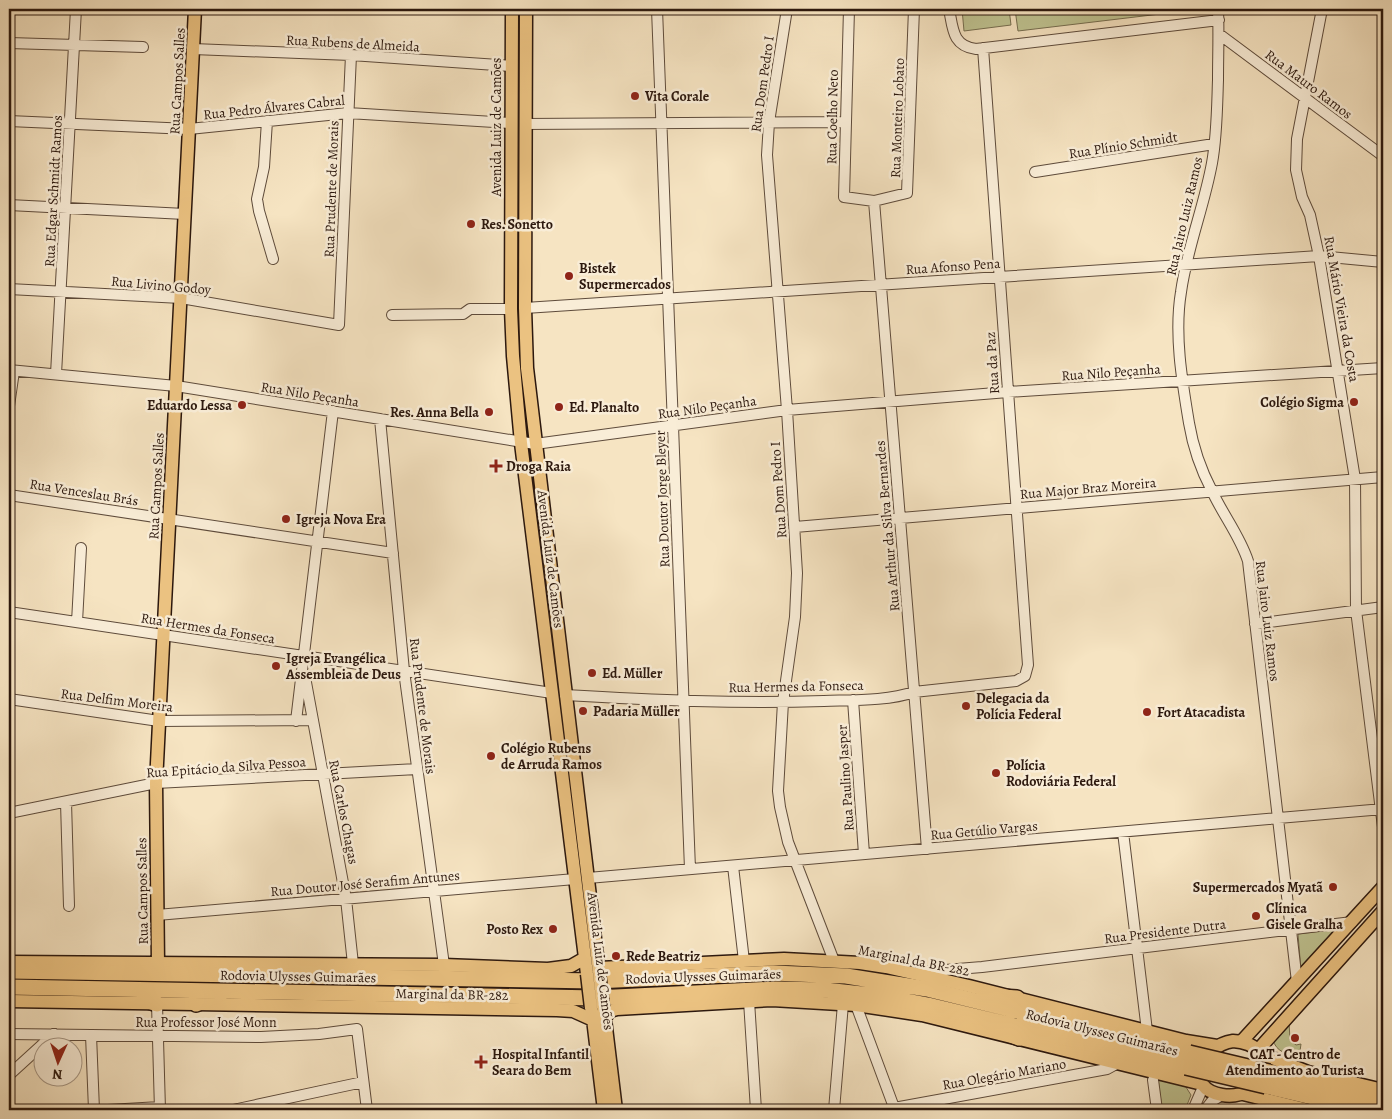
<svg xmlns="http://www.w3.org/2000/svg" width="1392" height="1119" font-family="Alegreya,serif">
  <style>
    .green { fill: #bfc391; stroke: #766e50 }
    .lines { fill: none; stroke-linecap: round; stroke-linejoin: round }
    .minor-casing { stroke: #5e4b3b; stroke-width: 12 }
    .major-casing { stroke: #2c180e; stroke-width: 15 }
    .highway-casing { stroke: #2c180e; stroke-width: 18 }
    .minor { stroke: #f9edd7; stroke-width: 10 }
    .major { stroke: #ebc281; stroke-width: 12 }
    .highway { stroke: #ebc281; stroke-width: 15 }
    .major-bridge-casing { stroke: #2c180e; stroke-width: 15; stroke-linecap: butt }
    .highway-bridge-casing { stroke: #2c180e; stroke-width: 18; stroke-linecap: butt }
    .major-bridge { stroke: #ebc281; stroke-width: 12 }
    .highway-bridge { stroke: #ebc281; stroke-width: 15 }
    .poi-dot { fill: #8f2418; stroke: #f9edd7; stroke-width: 2 }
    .labels { text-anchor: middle; stroke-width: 5; stroke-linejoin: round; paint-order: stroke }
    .street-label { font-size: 14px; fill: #2c180e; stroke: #f9edd7 }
    .poi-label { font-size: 14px; font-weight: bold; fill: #2c180e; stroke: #f9edd7; text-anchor: start }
  </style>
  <rect width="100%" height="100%" fill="#f6e4c2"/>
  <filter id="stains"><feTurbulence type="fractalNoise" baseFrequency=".004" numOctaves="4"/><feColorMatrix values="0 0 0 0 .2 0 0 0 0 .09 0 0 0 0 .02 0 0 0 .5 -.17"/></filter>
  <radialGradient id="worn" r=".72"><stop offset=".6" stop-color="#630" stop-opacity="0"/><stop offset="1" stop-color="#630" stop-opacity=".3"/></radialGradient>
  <path class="green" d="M516 9H519L518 320 525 431 517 371Z
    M962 9H1009L1011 25 964 31Z
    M1015 9H1202L1018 31Z
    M528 459 530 460 540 514 581 864 577 838 572 817Z
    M1338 929 1301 971 1298 934Z
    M1289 1022 1290 1040 1296 1045 1301 1044 1299 1058C1288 1054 1275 1052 1273 1039Z
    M1158 1078 1184 1084 1191 1095 1185 1110H1162Z"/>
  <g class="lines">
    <g class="minor-casing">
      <path id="minor" d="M657 9 690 869
        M787 9 769 122 767 155 787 410 797 573 795 617 783 702 778 791 780 807 788 842 834 961
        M849 9 844 197 874 201 907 193 914 9
        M949 9C953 28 952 46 976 49L1219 20
        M1218 9C1219 33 1218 57 1218 80 1217 108 1217 136 1212 163 1204 207 1187 248 1181 292 1174 334 1182 381 1189 423 1193 447 1201 470 1212 491 1223 515 1240 536 1248 561L1297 982
        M1322 9 1297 139 1296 170 1302 197 1310 215 1319 256 1355 479 1356 610 1383 827
        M1219 34 1383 156
        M9 43 143 47
        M193 49 351 55 512 66
        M9 121 189 129 348 113 511 123
        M267 121 264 167 257 199 259 211 273 259
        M525 124 846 122
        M1035 172 1214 144
        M874 201 927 849
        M9 205 185 214
        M9 289 181 298 339 325 351 55
        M525 308 1319 256 1383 262
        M392 315 463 314 470 309H511
        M9 370 176 386 535 444 787 410 1008 392 1383 368
        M56 374 76 9
        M9 406 14 371
        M380 419 404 671 444 965
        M9 495 393 553
        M795 527 1383 477
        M9 612 552 693
        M77 622 81 548
        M1255 624 1383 607
        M305 677 346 899 353 964
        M565 695C651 700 737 704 824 701 852 700 888 701 914 692L1016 681 1025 676 1028 665 983 48
        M9 699 159 721 313 720
        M853 700 864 854
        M296 721 333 411
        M66 802 69 906
        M9 813 156 783 417 769
        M1123 832 1147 1031
        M733 866 744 961
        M588 878 1383 809
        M157 915 575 879
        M921 972 982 967 1352 922
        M749 1001 756 1110
        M157 1004 160 1110
        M856 1005 895 1110
        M9 1034 261 1037 319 1034 357 1029 367 1110
        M91 1035 94 1110
        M9 1075 54 1034
        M1153 1080 1157 1110
        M894 1108 1107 1069 1118 1063
        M108 1110 160 1107
        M233 1110 363 1082
        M834 1110 843 1004
        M1193 1110 1203 1087
        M1205 1110 1212 1101 1222 1095"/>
    </g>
    <g class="major-casing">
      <path id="major" d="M512 9 511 309 513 356 521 443 587 974
        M526 9 525 308 527 368 599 972
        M9 962 444 965 548 969 571 966 585 958
        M158 964 156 783 195 9
        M599 968 784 959 860 963 886 967 969 986 1186 1041 1217 1046
        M9 1001 557 1010 573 1011 593 1020
        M592 1011 604 1110
        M604 1011 616 1110
        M605 1018 610 1011 617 1009 772 1000 856 1005 922 1015 1202 1084
        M1233 1041C1286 1045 1265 1102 1222 1095 1183 1089 1200 1046 1233 1041Z
        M1241 1042 1383 887
        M1258 1050 1383 911
        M1262 1054 1308 1072 1383 1090
        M1243 1094 1308 1110"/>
    </g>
    <g class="highway-casing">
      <path id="highway" d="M9 971 594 981 773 973 846 976 927 989 1189 1053
        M9 987 596 998 776 989 825 990 880 996 928 1005 1186 1067
        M127 993 157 1004
        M986 996 1017 998
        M196 1004 222 993
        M997 1029 1019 1038
        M1269 1072 1383 1100
        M1266 1086 1368 1110"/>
    </g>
    <use href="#minor" class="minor"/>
    <use href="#major" class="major"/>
    <use href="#highway" class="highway"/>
    <g class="major-bridge-casing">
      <path id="major-bridge" d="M599 972 603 1007
        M587 974 591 1008"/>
    </g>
    <g class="highway-bridge-casing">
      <path id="highway-bridge" d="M1189 1053 1269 1072
        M1186 1067 1266 1086"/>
    </g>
    <use href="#major-bridge" class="major-bridge"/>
    <use href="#highway-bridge" class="highway-bridge"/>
  </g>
  <g class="poi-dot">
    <circle cx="635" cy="96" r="5"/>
    <circle cx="471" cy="224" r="5"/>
    <circle cx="569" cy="276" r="5"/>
    <circle cx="1354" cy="402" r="5"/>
    <circle cx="242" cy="405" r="5"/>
    <circle cx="559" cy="407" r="5"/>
    <circle cx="489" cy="412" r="5"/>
    <path d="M493.5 458.5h5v5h5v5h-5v5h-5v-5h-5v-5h5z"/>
    <circle cx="286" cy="519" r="5"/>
    <circle cx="276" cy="666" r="5"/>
    <circle cx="592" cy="673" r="5"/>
    <circle cx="966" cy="706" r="5"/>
    <circle cx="583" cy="711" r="5"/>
    <circle cx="1147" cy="712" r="5"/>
    <circle cx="491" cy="756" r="5"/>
    <circle cx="996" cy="773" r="5"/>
    <circle cx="1333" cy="887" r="5"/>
    <circle cx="1256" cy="916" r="5"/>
    <circle cx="553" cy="929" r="5"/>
    <circle cx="616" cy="956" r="5"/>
    <circle cx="1295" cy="1038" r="5"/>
    <path d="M478.5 1054.5h5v5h5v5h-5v5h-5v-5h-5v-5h5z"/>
  </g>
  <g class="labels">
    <g class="street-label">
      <text transform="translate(353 43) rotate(3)" y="5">Rua Rubens de Almeida</text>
      <text transform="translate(177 81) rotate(-87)" y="5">Rua Campos Salles</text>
      <text transform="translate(762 84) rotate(-82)" y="5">Rua Dom Pedro I</text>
      <text transform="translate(1309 84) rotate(37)" y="5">Rua Mauro Ramos</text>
      <text transform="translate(274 107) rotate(-6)" y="5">Rua Pedro Álvares Cabral</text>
      <text transform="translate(832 117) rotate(-89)" y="5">Rua Coelho Neto</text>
      <text transform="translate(897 118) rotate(-88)" y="5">Rua Monteiro Lobato</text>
      <text transform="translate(496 127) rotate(-90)" y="5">Avenida Luiz de Camões</text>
      <text transform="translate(1123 145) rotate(-9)" y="5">Rua Plínio Schmidt</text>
      <text transform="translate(331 189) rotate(-88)" y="5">Rua Prudente de Morais</text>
      <text transform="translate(53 191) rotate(-87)" y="5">Rua Edgar Schmidt Ramos</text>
      <text transform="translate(1184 216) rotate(-77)" y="5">Rua Jairo Luiz Ramos</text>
      <text transform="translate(953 266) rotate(-4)" y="5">Rua Afonso Pena</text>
      <text transform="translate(161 285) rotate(5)" y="5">Rua Livino Godoy</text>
      <text transform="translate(1342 309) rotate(80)" y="5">Rua Mário Vieira da Costa</text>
      <text transform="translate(992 363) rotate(-94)" y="5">Rua da Paz</text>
      <text transform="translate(1111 372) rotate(-4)" y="5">Rua Nilo Peçanha</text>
      <text transform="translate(310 394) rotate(9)" y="5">Rua Nilo Peçanha</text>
      <text transform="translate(707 407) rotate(-8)" y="5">Rua Nilo Peçanha</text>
      <text transform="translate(156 486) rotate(-87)" y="5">Rua Campos Salles</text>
      <text transform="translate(1088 488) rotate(-5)" y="5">Rua Major Braz Moreira</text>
      <text transform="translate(778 490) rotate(-94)" y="5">Rua Dom Pedro I</text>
      <text transform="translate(84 492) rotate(9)" y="5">Rua Venceslau Brás</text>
      <text transform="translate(662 499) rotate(-92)" y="5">Rua Doutor Jorge Bleyer</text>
      <text transform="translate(887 526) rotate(-95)" y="5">Rua Arthur da Silva Bernardes</text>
      <text transform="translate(551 559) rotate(83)" y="5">Avenida Luiz de Camões</text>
      <text transform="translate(1268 621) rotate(83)" y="5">Rua Jairo Luiz Ramos</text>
      <text transform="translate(208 628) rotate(9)" y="5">Rua Hermes da Fonseca</text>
      <text transform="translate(796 686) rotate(-1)" y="5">Rua Hermes da Fonseca</text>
      <text transform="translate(117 700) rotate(7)" y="5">Rua Delfim Moreira</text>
      <text transform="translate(423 706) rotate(83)" y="5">Rua Prudente de Morais</text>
      <text transform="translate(226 767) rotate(-4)" y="5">Rua Epitácio da Silva Pessoa</text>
      <text transform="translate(845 778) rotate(-94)" y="5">Rua Paulino Jasper</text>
      <text transform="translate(344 812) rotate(79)" y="5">Rua Carlos Chagas</text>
      <text transform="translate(984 830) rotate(-5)" y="5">Rua Getúlio Vargas</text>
      <text transform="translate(365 883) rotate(-5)" y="5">Rua Doutor José Serafim Antunes</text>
      <text transform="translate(142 891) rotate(-91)" y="5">Rua Campos Salles</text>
      <text transform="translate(1165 931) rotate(-7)" y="5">Rua Presidente Dutra</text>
      <text transform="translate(914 960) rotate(11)" y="5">Marginal da BR-282</text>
      <text transform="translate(601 961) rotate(83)" y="5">Avenida Luiz de Camões</text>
      <text transform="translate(298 976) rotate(1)" y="5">Rodovia Ulysses Guimarães</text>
      <text transform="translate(703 976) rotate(-2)" y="5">Rodovia Ulysses Guimarães</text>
      <text transform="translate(452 994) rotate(1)" y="5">Marginal da BR-282</text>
      <text x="206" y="1027">Rua Professor José Monn</text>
      <text transform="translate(1102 1032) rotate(14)" y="5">Rodovia Ulysses Guimarães</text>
      <text transform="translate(1004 1074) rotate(-10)" y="5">Rua Olegário Mariano</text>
    </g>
    <g class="poi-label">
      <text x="645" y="101">Vita Corale</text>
      <text x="481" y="229">Res. Sonetto</text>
      <text x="579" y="273">Bistek<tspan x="579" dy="16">Supermercados</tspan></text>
      <text x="1344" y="407" text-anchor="end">Colégio Sigma</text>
      <text x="232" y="410" text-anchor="end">Eduardo Lessa</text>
      <text x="569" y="412">Ed. Planalto</text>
      <text x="479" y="417" text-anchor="end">Res. Anna Bella</text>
      <text x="506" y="471">Droga Raia</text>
      <text x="296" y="524">Igreja Nova Era</text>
      <text x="286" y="663">Igreja Evangélica<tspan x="286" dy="16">Assembleia de Deus</tspan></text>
      <text x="602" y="678">Ed. Müller</text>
      <text x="976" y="703">Delegacia da<tspan x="976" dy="16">Polícia Federal</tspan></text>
      <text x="593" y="716">Padaria Müller</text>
      <text x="1157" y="717">Fort Atacadista</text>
      <text x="501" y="753">Colégio Rubens<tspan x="501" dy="16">de Arruda Ramos</tspan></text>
      <text x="1006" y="770">Polícia<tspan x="1006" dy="16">Rodoviária Federal</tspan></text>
      <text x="1323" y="892" text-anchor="end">Supermercados Myatã</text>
      <text x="1266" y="913">Clínica<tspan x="1266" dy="16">Gisele Gralha</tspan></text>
      <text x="543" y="934" text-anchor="end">Posto Rex</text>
      <text x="626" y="961">Rede Beatriz</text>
      <text x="492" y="1059">Hospital Infantil<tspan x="492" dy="16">Seara do Bem</tspan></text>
      <text x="1295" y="1059" text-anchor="middle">CAT - Centro de<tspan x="1295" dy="16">Atendimento ao Turista</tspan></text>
    </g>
  </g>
  <rect width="1392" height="1119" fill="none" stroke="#f6e4c2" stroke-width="30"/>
  <rect x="10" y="10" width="1372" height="1099" fill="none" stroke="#2c180e" stroke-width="2.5"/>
  <rect x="15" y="15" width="1362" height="1089" fill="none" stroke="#2c180e"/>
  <g transform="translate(58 1062) rotate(183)"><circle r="24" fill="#f9edd7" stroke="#a79887"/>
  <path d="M0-4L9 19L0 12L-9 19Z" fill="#8f2418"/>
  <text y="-8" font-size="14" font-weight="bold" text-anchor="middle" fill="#2c180e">N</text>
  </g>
  <rect width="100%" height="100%" filter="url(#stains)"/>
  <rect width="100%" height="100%" fill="url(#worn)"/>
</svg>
